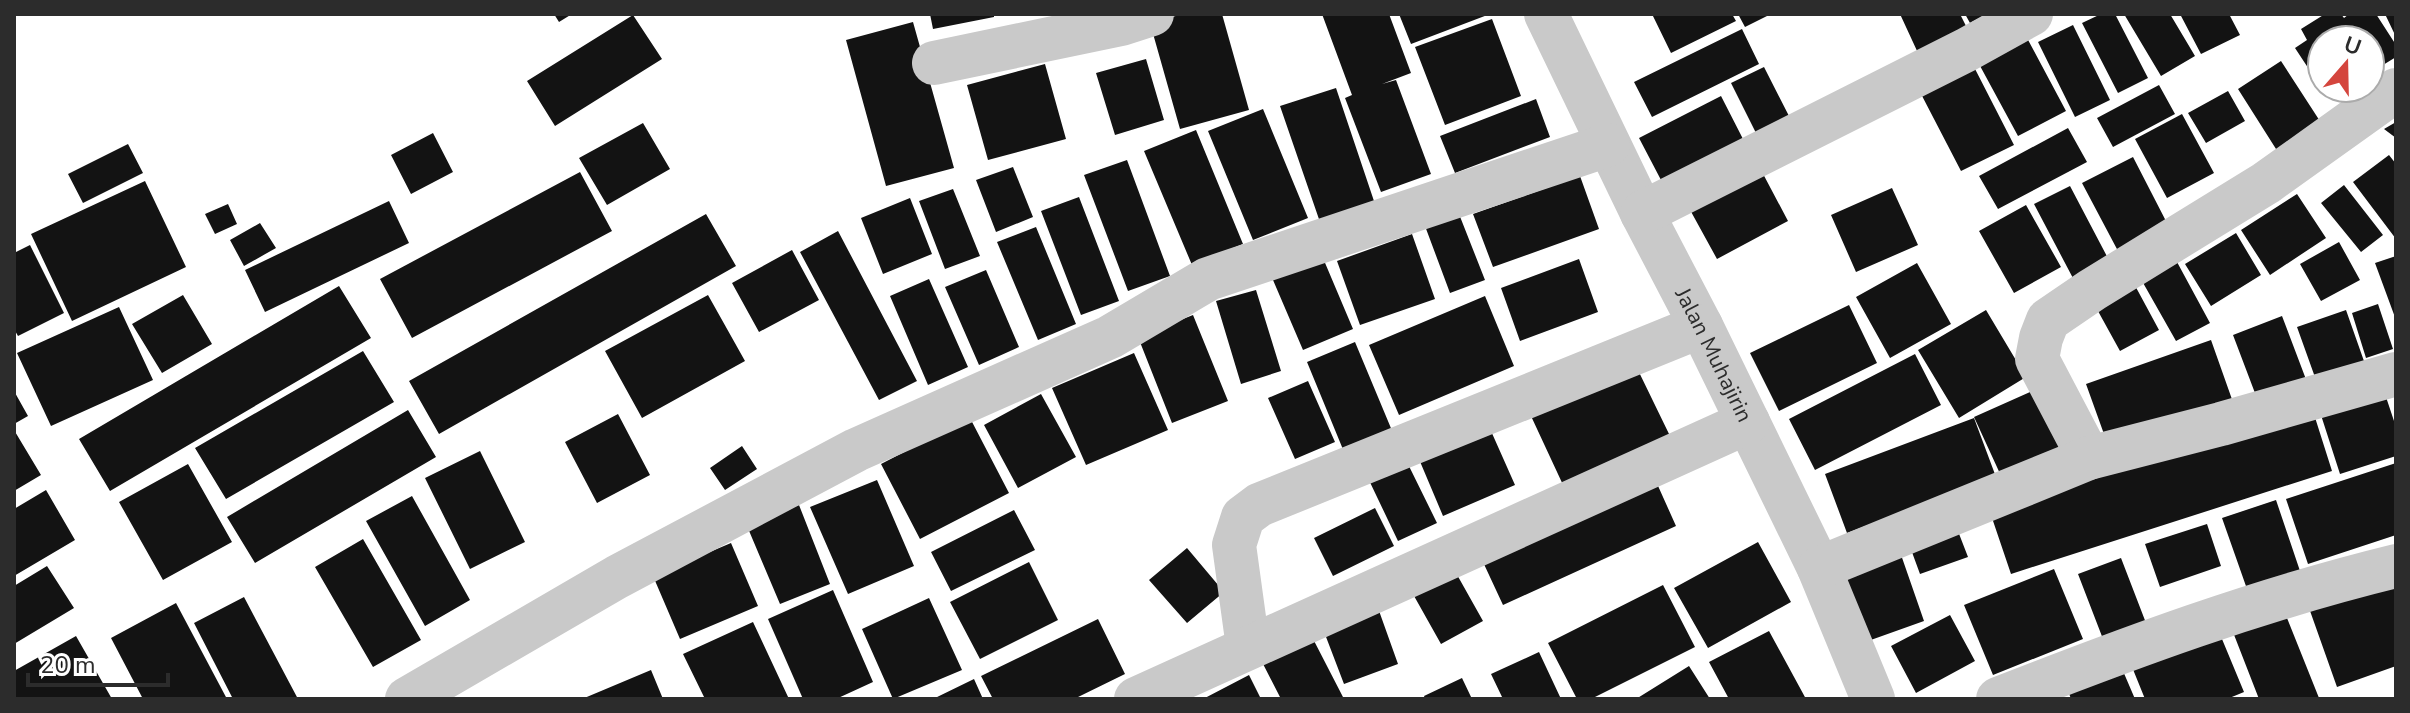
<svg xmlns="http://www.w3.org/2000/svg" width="2410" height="713" font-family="'Nunito Sans',sans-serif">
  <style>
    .building { fill: #131313 }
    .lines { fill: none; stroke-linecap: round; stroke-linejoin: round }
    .minor { stroke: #c9c9c9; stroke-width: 44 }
    .labels { text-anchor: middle; stroke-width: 8; stroke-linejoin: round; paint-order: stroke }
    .street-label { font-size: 22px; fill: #2c2c2c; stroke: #fff }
  </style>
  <rect width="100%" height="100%" fill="#fff"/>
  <path class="building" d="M554 14H572L559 22Z
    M930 14H994V17L933 29Z
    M1183 14H1222L1249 110 1180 129 1150 23Z
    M1322 14H1389L1411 73 1382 84 1396 80 1431 174 1381 192 1345 98 1352 95Z
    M1399 14H1490L1411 44Z
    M1652 14H1732L1736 21 1671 53Z
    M1738 14H1771L1745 27Z
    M1900 14H1960L1968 30 1918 53Z
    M1965 14H1987L1970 23Z
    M2101 14H2115L2148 78 2118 93 2082 23Z
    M2124 14H2170L2195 56 2161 76Z
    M2180 14H2229L2240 35 2201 54Z
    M2325 14H2341L2344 18 2349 14H2376L2396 45V57L2370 73V40H2322V89L2295 48 2307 40 2301 29Z
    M2385 14H2396V37Z
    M633 15 662 59 555 126 527 81Z
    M1492 19 1521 96 1445 125 1415 47Z
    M913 22 954 168 886 186 846 40Z
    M2073 25 2110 100 2075 117 2038 42Z
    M1742 29 1759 64 1652 117 1634 82Z
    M2027 38 2066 111 2018 136 1979 64Z
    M1146 59 1164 120 1115 135 1096 73Z
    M2281 61 2327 132 2283 160 2238 89Z
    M1045 64 1066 139 988 160 967 85Z
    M1973 65 2014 145 1961 171 1920 92Z
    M1764 67 1790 118 1757 135 1731 83Z
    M2159 85 2175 114 2113 147 2097 118Z
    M1336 88 1376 207 1321 225 1280 106Z
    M2228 91 2245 121 2206 143 2188 113Z
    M1721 96 1743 139 1661 180 1639 138Z
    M1536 99 1550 137 1455 173 1440 136Z
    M1263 109 1308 218 1253 240 1208 131Z
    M2182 114 2214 173 2167 198 2135 139Z
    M2396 122V138L2384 129Z
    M643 123 670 169 607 205 579 158Z
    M2068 128 2087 162 1998 209 1979 176Z
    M1196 130 1243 244 1192 265 1144 151Z
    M433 133 453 172 411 194 391 155Z
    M128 144 143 173 83 203 68 174Z
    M2389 155 2396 164V239L2353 182Z
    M2133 157 2168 225 2118 251 2082 183Z
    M1127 160 1170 276 1128 291 1084 175Z
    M1013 167 1033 217 996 232 976 180Z
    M1761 170 1788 221 1717 259 1689 208Z
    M580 172 612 231 412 338 380 279Z
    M1580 176 1599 229 1493 267 1473 214Z
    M145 181 186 267 72 321 31 234Z
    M2344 185 2383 235 2361 252 2321 203Z
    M2070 186 2111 264 2075 282 2034 204Z
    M1892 188 1918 245 1856 272 1831 215Z
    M953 189 980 256 945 269 919 201Z
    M2297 194 2326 238 2270 275 2241 230Z
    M1079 197 1119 301 1081 315 1041 211Z
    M910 198 932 254 883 274 861 218Z
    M389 201 409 243 265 312 245 270Z
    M228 204 237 224 215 234 205 214Z
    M2026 205 2061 267 2014 293 1979 231Z
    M706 214 736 266 439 434 409 381Z
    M1459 214 1485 280 1450 293 1425 226Z
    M260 223 276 248 244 266 230 240Z
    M1036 227 1076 324 1038 340 997 242Z
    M838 231 917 381 879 400 800 252Z
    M2236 233 2261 275 2211 306 2185 264Z
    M1412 234 1435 299 1360 325 1337 261Z
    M2339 242 2360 280 2321 301 2300 264Z
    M30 245 64 313 18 336 14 329V253Z
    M792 250 819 300 759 332 732 283Z
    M1320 251 1353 329 1303 350 1270 273Z
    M2396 256V320L2375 263Z
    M1579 259 1598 312 1520 341 1501 288Z
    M2177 262 2210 323 2176 341 2142 281Z
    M1917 263 1951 324 1890 358 1856 297Z
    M986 270 1019 347 979 365 945 287Z
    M929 279 968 367 928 385 890 296Z
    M2132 280 2159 330 2120 351 2093 302Z
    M339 286 371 338 110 491 79 439Z
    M1256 290 1281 371 1241 384 1216 301Z
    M183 295 212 344 162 373 132 324Z
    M708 295 745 361 642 418 605 351Z
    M1485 296 1514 366 1399 415 1369 345Z
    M2378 304 2393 349 2366 358 2352 313Z
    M1849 305 1877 363 1779 411 1750 353Z
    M119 307 153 380 51 426 17 353Z
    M1986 310 2026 377 1959 418 1918 350Z
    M2346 310 2365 364 2316 380 2297 327Z
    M1193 315 1228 401 1172 423 1138 337Z
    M2282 316 2307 382 2258 401 2233 335Z
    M2211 340 2234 405 2109 448 2086 384Z
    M1355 342 1398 445 1349 464 1307 362Z
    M363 351 394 402 226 499 195 448Z
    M1134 353 1168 430 1086 465 1052 388Z
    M1915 354 1941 405 1815 470 1789 419Z
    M1636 366 1670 436 1564 487 1531 416Z
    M1308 381 1335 442 1295 459 1268 398Z
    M2041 387 2069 446 2002 478 1974 417Z
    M14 391 28 416 14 424Z
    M2384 391 2396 427V456L2340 474 2320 412Z
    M1041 394 1076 457 1018 488 984 425Z
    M2312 408 2332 471 2011 574 1990 512Z
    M408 410 436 457 255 563 227 517Z
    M618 414 650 475 597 503 565 442Z
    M970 418 1009 493 920 539 881 464Z
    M1974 418 1996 477 1847 533 1825 474Z
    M1487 422 1515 485 1443 516 1416 452Z
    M14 430 41 475 14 491Z
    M742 446 757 469 725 490 710 468Z
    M480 451 525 542 470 569 425 478Z
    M1405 458 1437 523 1398 541 1367 476Z
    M2396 463V535L2308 564 2286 499Z
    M188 464 232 542 163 580 119 502Z
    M1650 468 1676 526 1503 605 1476 547Z
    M877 480 914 566 848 594 810 507Z
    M46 490 75 540 14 576V509Z
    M412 496 470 600 425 626 366 521Z
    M2276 500 2300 571 2247 589 2222 518Z
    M799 505 830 584 780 604 747 526Z
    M1375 508 1394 546 1333 576 1314 538Z
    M1014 510 1035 550 951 591 931 552Z
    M2207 524 2221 566 2160 587 2145 544Z
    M1956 526 1968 557 1920 574 1909 544Z
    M363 539 421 640 373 667 315 567Z
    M1758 542 1791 602 1708 648 1674 588Z
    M731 543 758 606 680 639 653 576Z
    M1187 548 1224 592 1187 623 1149 580Z
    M1899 549 1924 621 1868 641 1842 569Z
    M2121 558 2146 623 2103 639 2078 574Z
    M1029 562 1058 620 980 659 950 602Z
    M1451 564 1483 621 1441 644 1409 587Z
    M47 566 74 608 14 644V586Z
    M2054 569 2083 639 1993 675 1964 605Z
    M2396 577V666L2337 687 2309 608Z
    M1663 585 1695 647 1591 699H1577L1548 643Z
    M833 590 873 682 836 699H803L768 619Z
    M244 597 298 699H233L194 623Z
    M929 598 962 670 893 699 862 629Z
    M176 603 227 699H143L111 638Z
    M1378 608 1398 664 1344 684 1323 629Z
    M2283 608 2319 698 2315 699H2259L2231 627Z
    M1950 615 1975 661 1916 693 1891 646Z
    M1098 619 1125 674 1074 699H993L981 676Z
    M753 622 789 699H705L683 654Z
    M2217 627 2244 692 2227 699H2145L2130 662Z
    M1769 631 1806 699H1729L1709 662Z
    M1311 635 1344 699H1281L1261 660Z
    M76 636 112 699H14V671Z
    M1539 652 1561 699H1503L1491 674Z
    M2120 664 2135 699H2071L2066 685Z
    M1689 666 1710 699H1636Z
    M651 670 663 699H582Z
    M1249 675 1261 699H1203Z
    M1462 678 1472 699H1425L1424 696Z
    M974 679 983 699H933Z"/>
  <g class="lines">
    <g class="minor">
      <path id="s1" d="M1546 14 1642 213 1701 326 1819 568 1873 699"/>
      <path d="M934 63 1121 24 1152 14"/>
      <path d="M1642 213 1966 50 2031 14"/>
      <path d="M2089 458 2037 359 2041 338 2048 320 2092 290 2266 183 2396 90"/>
      <path d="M1819 568 2089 458 2221 424 2396 374"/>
      <path d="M1248 647 1234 545 1243 517 1259 505 1701 326"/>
      <path d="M407 699 617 577 856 450 1110 337 1208 279 1608 145"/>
      <path d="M1136 699 1748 422"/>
      <path d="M1998 699C2131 647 2257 600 2396 566"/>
    </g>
  </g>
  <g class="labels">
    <g class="street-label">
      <text dy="8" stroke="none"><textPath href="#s1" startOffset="380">Jalan Muhajirin</textPath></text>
    </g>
  </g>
  <rect width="2410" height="713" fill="none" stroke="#2c2c2c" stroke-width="32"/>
  <g transform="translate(2346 64) rotate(20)"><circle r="38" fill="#ffffff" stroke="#ababab" stroke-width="2"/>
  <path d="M0-6L14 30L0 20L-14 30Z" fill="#d4453d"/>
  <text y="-12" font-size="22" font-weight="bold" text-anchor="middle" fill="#2c2c2c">U</text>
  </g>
  <path d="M28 673v12h140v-12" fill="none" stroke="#2c2c2c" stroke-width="4"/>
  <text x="40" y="673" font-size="24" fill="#2c2c2c" stroke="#ffffff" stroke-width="6" paint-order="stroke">20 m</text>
</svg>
